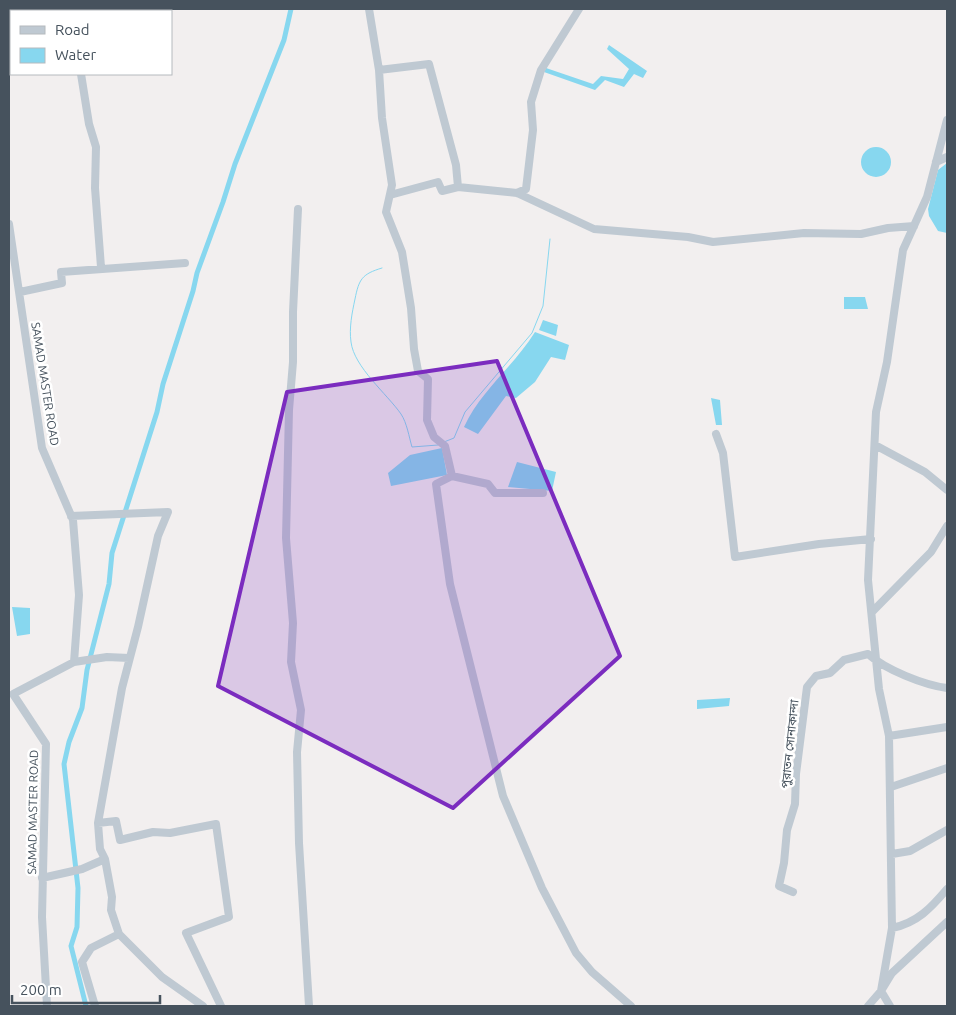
<svg xmlns="http://www.w3.org/2000/svg" width="956" height="1015" font-family="Ubuntu,'Noto Sans Bengali',sans-serif">
  <style>
    .water { fill: #87d7ef }
    .lines { fill: none; stroke-linecap: round; stroke-linejoin: round }
    .stream { stroke: #87d7ef; stroke-width: 1 }
    .canal { stroke: #87d7ef; stroke-width: 5 }
    .minor { stroke: #bfc9d2; stroke-width: 8 }
    .marked { fill: #7b2cbf; fill-opacity: 0.2; stroke: #7b2cbf; stroke-width: 4; stroke-linejoin: round }
    .labels { text-anchor: middle; stroke-width: 5; stroke-linejoin: round; paint-order: stroke }
    .street-label { font-size: 12px; fill: #46525d; stroke: #fff }
  </style>
  <rect width="100%" height="100%" fill="#f2efef"/>
  <path class="water" d="M609 45 647 71 643 78 634 74 624 87 605 80 595 90 544 72 546 68 593 84 601 76 623 79 629 69 607 49Z
    M861 162a15 15 0 1 1 30 0a15 15 0 1 1-30 0Z
    M947 163V233L938 231 929 216 928 209 938 170Z
    M844 297H865L868 309H844Z
    M543 320 558 325 556 336 539 330Z
    M535 332 569 345 565 360 551 357 535 382 516 398 506 396 478 434 464 427C481 390 514 366 535 332Z
    M711 398 720 400 722 425H716Z
    M442 448 447 475 391 486 388 473 410 455Z
    M517 462 556 472 552 491 508 487Z
    M12 607 30 608V634L17 636Z
    M730 698 729 706 697 709V700Z"/>
  <g class="lines">
    <path class="stream" d="M382 268C362 274 359 279 355 299 352 313 349 328 351 342 354 367 387 394 401 414 407 423 409 437 412 447L438 445
      M444 442 454 438 465 412 532 333 543 306 550 239"/>
    <path class="canal" d="M86 1006 71 946 77 927 78 888 64 764 69 742 82 708 87 670 109 584 112 553 157 412 163 384 193 291 197 273 223 202 235 164 284 40 291 9"/>
    <path class="minor" d="M76 9V11
      M369 9 379 70 382 118 392 185 386 212 402 252 411 308 414 349 418 371 428 379 427 420 434 437 445 446 452 476 488 484 495 493H543
      M379 70 429 64 456 165 458 187
      M81 74 89 124 96 147 95 188 101 267
      M936 162 947 157
      M517 193 526 189 533 130 531 102 541 70 579 9
      M390 195 438 182 442 191 458 187 517 193 594 229 688 237 713 242 804 233 861 234 888 228 914 226
      M298 209 293 312V362L289 410 286 538 293 623 291 662 301 710 297 752 299 843 309 1006
      M9 224 42 448 73 520 79 595 74 662 13 694 46 744 42 917 47 1006
      M20 292 62 283 61 272 185 263
      M716 434 723 453 735 557 819 544 871 539
      M875 445 925 472 947 490
      M452 476 436 484 450 584 503 796 542 888 576 953 592 972 631 1006
      M71 516 168 512 158 536 138 627 122 688 98 823
      M872 612 931 552 947 526
      M74 662 107 657 129 658
      M889 736 947 727
      M891 787 947 768
      M892 854 910 851 947 830
      M105 859 100 849 98 823 116 821 120 840 153 832 170 833 216 824 229 917 186 933 221 1006
      M42 878 82 869 105 859 112 897 111 910 119 934 162 977 203 1006
      M793 892 779 886 784 863 787 830 795 804 796 774 807 687 816 676 830 673 844 660 868 654C886 670 924 685 947 688
      M892 928C917 923 931 908 947 889
      M95 1006 82 962 91 948 119 934
      M868 1006 881 991 892 928 889 736 879 689 868 580 876 412 887 362 903 250 927 197 947 120
      M890 1006 881 991 892 973 947 922"/>
  </g>
  <path class="marked" d="M497 361 620 656 453 808 218 686 287 392Z"/>
  <g class="labels">
    <g class="street-label">
      <text transform="translate(45 384) rotate(81)" y="4">SAMAD MASTER ROAD</text>
      <text transform="translate(790 744) rotate(-84)" y="4">পুরাতন সোনাকান্দা</text>
      <text transform="translate(33 812) rotate(-89)" y="4">SAMAD MASTER ROAD</text>
    </g>
  </g>
  <rect width="956" height="1015" fill="none" stroke="#46525d" stroke-width="20"/>
  <rect x="10" y="10" width="162" height="65" fill="#ffffff" stroke="#b5babe"/>
  <rect x="20" y="26" width="25" height="8" fill="#bfc9d2" stroke="#b5babe"/>
  <text x="55" y="35" font-size="15" fill="#46525d">Road</text>
  <rect x="20" y="48" width="25" height="15" fill="#87d7ef" stroke="#b5babe"/>
  <text x="55" y="60" font-size="15" fill="#46525d">Water</text>
  <path d="M12 995v8h148v-8" fill="none" stroke="#46525d" stroke-width="2.5"/>
  <text x="20" y="995" font-size="15" fill="#46525d" stroke="#ffffff" stroke-width="4" paint-order="stroke">200 m</text>
</svg>
